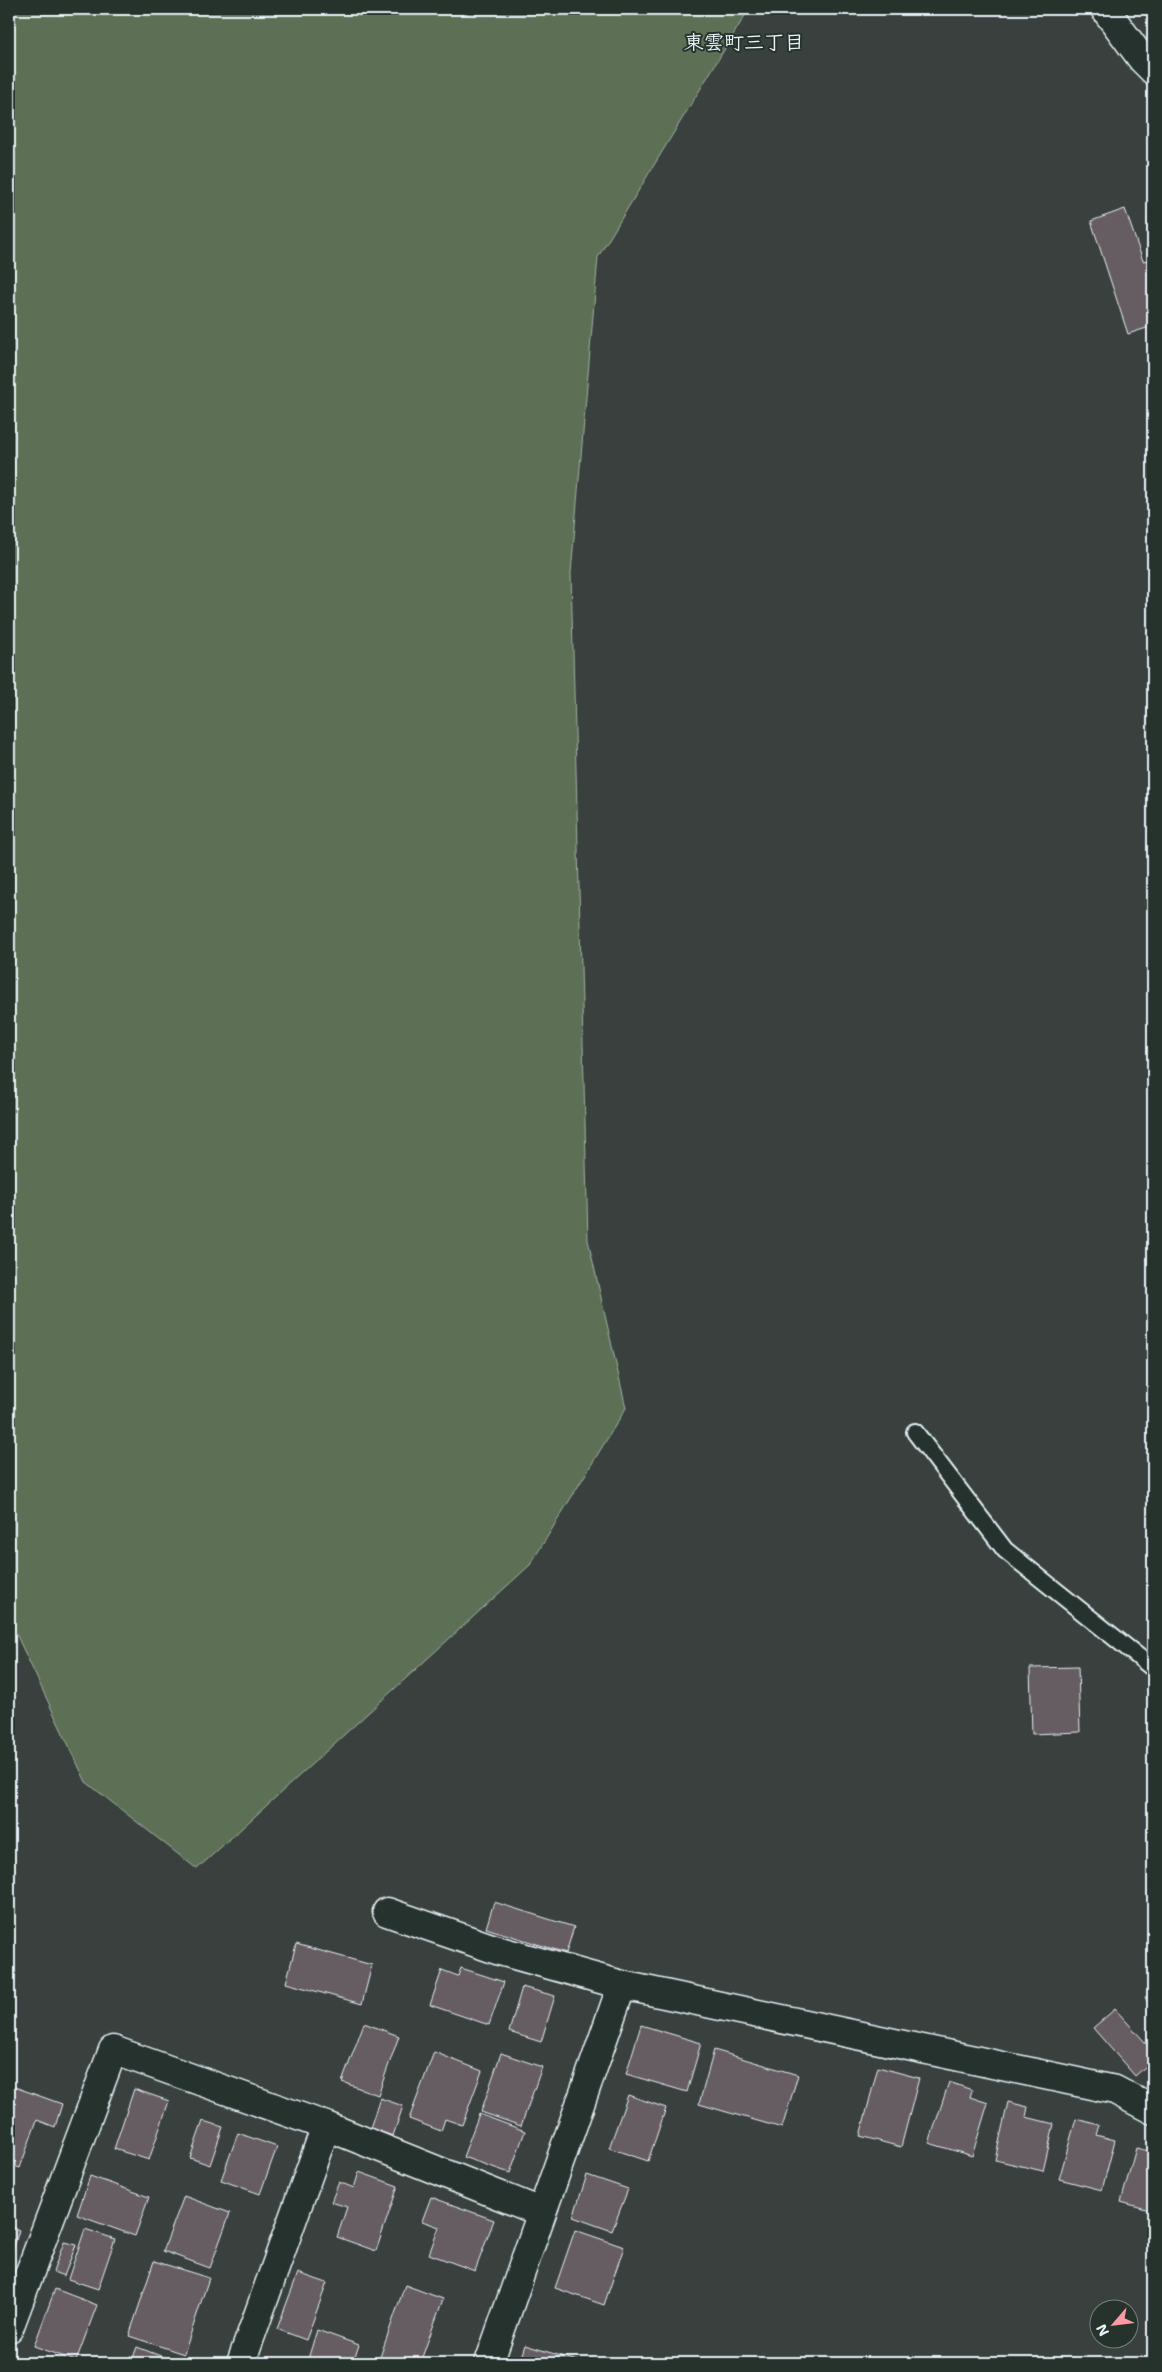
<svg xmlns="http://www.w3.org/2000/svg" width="1162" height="2372" font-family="'Shantell Sans','Klee One',sans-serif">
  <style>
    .green { fill: #5d7054; stroke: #a2b0a6 }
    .building { fill: #665d63; stroke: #e8f1f8 }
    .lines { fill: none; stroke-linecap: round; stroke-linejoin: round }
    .service-casing { stroke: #e8f1f8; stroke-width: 20 }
    .minor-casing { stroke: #e8f1f8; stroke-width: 31 }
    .service { stroke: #26332d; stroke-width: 16 }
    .minor { stroke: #26332d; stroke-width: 28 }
    .labels { text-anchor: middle; stroke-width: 4; stroke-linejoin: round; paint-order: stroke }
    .neighbourhood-label { font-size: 20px; font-weight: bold; fill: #e8f1f8; stroke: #26332d }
  </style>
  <rect width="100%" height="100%" fill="#39403d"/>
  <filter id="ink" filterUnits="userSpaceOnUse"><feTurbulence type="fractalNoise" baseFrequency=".02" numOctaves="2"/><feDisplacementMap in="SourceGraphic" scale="10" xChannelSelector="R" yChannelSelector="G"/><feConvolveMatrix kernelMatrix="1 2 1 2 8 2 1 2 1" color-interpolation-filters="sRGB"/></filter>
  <g filter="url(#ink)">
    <path class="green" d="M9 9H749L598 257 571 573 588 1240 626 1408 530 1565 197 1869 86 1782 9 1619Z"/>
    <path class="building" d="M1125 209 1143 261 1149 260 1153 272V326L1128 334 1091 221Z
      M1078 1667 1080 1732 1032 1734 1030 1668Z
      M494 1902 574 1927 566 1953 486 1928Z
      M296 1944 372 1965 362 2004 286 1983Z
      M461 1968 504 1982 489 2025 430 2005 442 1970 458 1976Z
      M522 1987 555 1996 541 2042 509 2032Z
      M1153 1993V2013L1145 1997Z
      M1115 2009 1153 2051V2060L1135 2076 1093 2028Z
      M364 2023 399 2036 378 2095 342 2082Z
      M641 2025 701 2043 687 2092 626 2074Z
      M714 2050 798 2075 782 2128 699 2104Z
      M434 2052 482 2071 462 2125 445 2119 441 2131 409 2119Z
      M501 2053 542 2067 521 2126 481 2112Z
      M878 2067 919 2078 901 2147 860 2136Z
      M949 2082 972 2090 970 2097 988 2103 972 2156 929 2143Z
      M9 2085 62 2104 55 2127 37 2120 20 2168 9 2164Z
      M134 2089 169 2101 149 2160 114 2149Z
      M628 2095 666 2108 648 2161 609 2148Z
      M380 2098 403 2106 393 2136 370 2128Z
      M1008 2102 1028 2107 1026 2117 1054 2124 1043 2171 995 2160Z
      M479 2114 525 2131 510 2173 463 2157Z
      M1076 2119 1099 2125 1096 2135 1115 2140 1102 2190 1059 2179Z
      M203 2121 223 2127 210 2165 190 2158Z
      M238 2133 277 2147 260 2194 221 2180Z
      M1136 2148 1153 2152V2211L1121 2202Z
      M359 2172 398 2186 376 2251 337 2237 347 2207 331 2202 339 2182 354 2188Z
      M587 2175 628 2189 612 2231 573 2217Z
      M90 2176 149 2197 135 2236 77 2215Z
      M184 2196 230 2213 210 2268 163 2251Z
      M431 2197 494 2220 475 2271 429 2254 439 2227 422 2221Z
      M9 2226 19 2230 12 2254 9 2253Z
      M85 2229 115 2239 98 2289 68 2279Z
      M575 2230 624 2247 604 2305 555 2288Z
      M64 2242 76 2245 64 2276 53 2272Z
      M154 2261 209 2278 184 2354 129 2336Z
      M298 2273 327 2283 306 2340 277 2329Z
      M405 2285 443 2299 420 2363H389L379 2360Z
      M55 2289 97 2305 76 2361 34 2346Z
      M317 2330 359 2345 353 2363H315V2362L308 2359Z
      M525 2345 581 2362 580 2363H519Z
      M137 2347 179 2363H131Z"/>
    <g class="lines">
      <g class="service-casing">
        <path id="service" d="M915 1432 1005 1550 1150 1666H1153"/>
      </g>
      <g class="minor-casing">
        <path id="minor" d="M1105 9 1142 59 1153 70
          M387 1912 500 1951 622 1985 1115 2090 1153 2110
          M9 2328 113 2050 326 2126 541 2212
          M241 2363 326 2126
          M489 2363 622 1985"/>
      </g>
      <use href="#service" class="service"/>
      <use href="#minor" class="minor"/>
    </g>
  </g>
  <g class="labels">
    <g class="neighbourhood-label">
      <text x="744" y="49">東雲町三丁目</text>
    </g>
  </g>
  <rect width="1162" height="2372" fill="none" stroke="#26332d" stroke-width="30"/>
  <rect x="15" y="15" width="1132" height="2342" fill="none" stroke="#e8f1f8" stroke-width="2" filter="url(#ink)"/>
  <g transform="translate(1114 2324) rotate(242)"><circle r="24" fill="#26332d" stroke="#747f7e"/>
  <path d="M0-4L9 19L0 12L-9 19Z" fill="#ff9aa2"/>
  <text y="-8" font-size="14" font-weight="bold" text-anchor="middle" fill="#e8f1f8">N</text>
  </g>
</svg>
